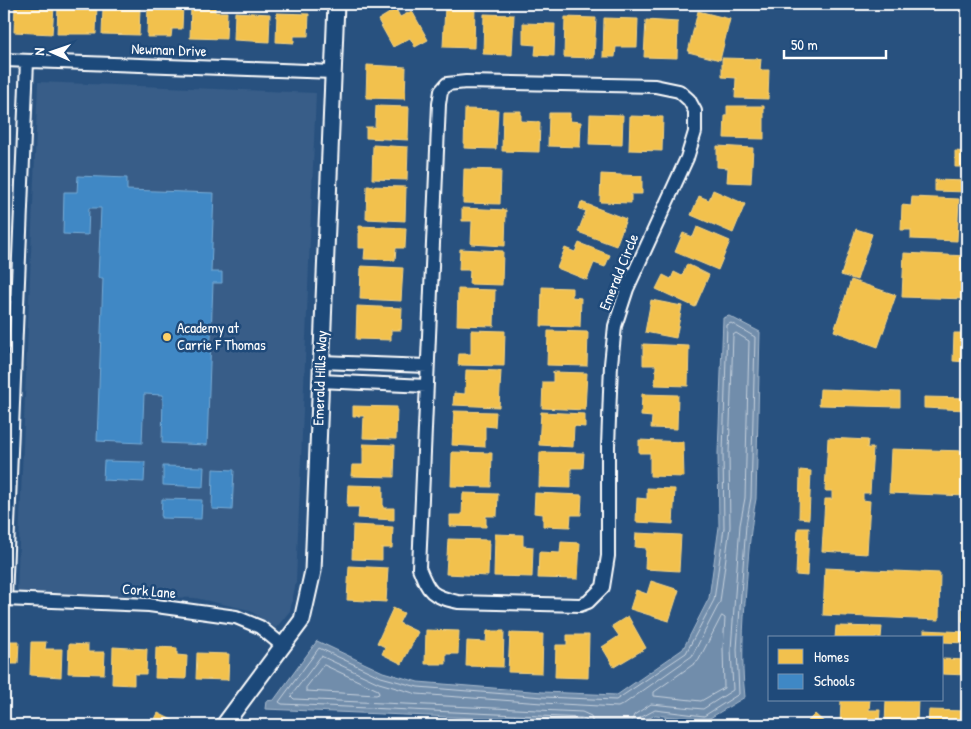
<svg xmlns="http://www.w3.org/2000/svg" width="971" height="729" font-family="'Patrick Hand',sans-serif">
  <style>
    .built { fill: #375d88 }
    .green { fill: #446890; stroke: #a2b4c8 }
    .water { fill: #718dab; stroke: #aabbcd }
    .homes { fill: #f2c14e; stroke: #f6d483 }
    .schools { fill: #3f88c5; stroke: #79acd6 }
    .lines { fill: none; stroke-linecap: round; stroke-linejoin: round }
    .shore { stroke: #c6d1dd; stroke-width: 1 }
    .minor-casing { stroke: #fff; stroke-width: 16 }
    .tertiary-casing { stroke: #fff; stroke-width: 19 }
    .minor { stroke: #1f4a7a; stroke-width: 12 }
    .tertiary { stroke: #1f4a7a; stroke-width: 15 }
    .poi-dot { fill: #ffd166; stroke: #1f4a7a; stroke-width: 2 }
    .labels { text-anchor: middle; stroke-width: 5; stroke-linejoin: round; paint-order: stroke }
    .street-label { font-size: 15px; fill: #fff; stroke: #1f4a7a }
    .poi-label { font-size: 15px; fill: #fff; stroke: #1f4a7a; text-anchor: start }
  </style>
  <rect width="100%" height="100%" fill="#28517f"/>
  <filter id="ink" filterUnits="userSpaceOnUse"><feTurbulence type="fractalNoise" baseFrequency=".02" numOctaves="2"/><feDisplacementMap in="SourceGraphic" scale="10" xChannelSelector="R" yChannelSelector="G"/><feConvolveMatrix kernelMatrix="1 2 1 2 8 2 1 2 1" color-interpolation-filters="sRGB"/></filter>
  <g filter="url(#ink)">
    <path class="built" d="M38 82 316 93 296 582 290 611 276 628 249 610 195 598 17 592Z"/>
    <path class="green" d="M447 720 552 725H446Z"/>
    <path class="water" d="M729 316 760 332 756 499C750 529 748 560 746 590 743 626 741 661 745 697L705 721 655 715 638 725 265 709 266 701 274 700 317 641 383 672 418 682 543 692 617 695 683 649 709 598 719 527 718 453 723 318Z"/>
    <path class="homes" d="M58 4H97L96 34H57Z
      M148 4 183 5 182 29H172L171 37H147Z
      M4 5H9L8 31 4 30Z
      M15 5 54 7 52 34 14 32Z
      M191 5H215V12H227L226 39 190 38Z
      M445 6 475 7 474 48 443 47Z
      M103 8 140 9 139 35 102 34Z
      M396 9 400 17 412 11 428 40 415 47 410 38 393 47 378 20Z
      M698 11 730 19 720 60 688 52Z
      M235 12 270 14 269 42 234 40Z
      M277 13 309 14 308 36H294V43L276 42Z
      M484 14 514 15 512 55 483 54Z
      M565 17 596 18 594 58 564 57Z
      M604 18 638 19 637 47H616L615 57H603Z
      M646 20 678 22 677 58 644 57Z
      M523 23 555 24 554 56 535 55 536 45 523 44Z
      M722 58 761 59 760 70H769L768 99 735 98 736 78 722 77Z
      M367 65 406 67 405 99 366 98Z
      M376 106 409 107 408 140 366 138V127H375Z
      M727 106H764V139L724 138 725 116H727Z
      M465 109 498 110 496 149 464 148Z
      M503 111H521V121L540 122 539 152 502 151Z
      M549 113H570V121L581 122 580 147 548 146Z
      M590 114 623 115 622 145 589 144Z
      M630 116 663 117 662 151 629 150Z
      M373 145 408 147 407 180 372 179Z
      M717 146 753 148 751 183 727 182 728 168 717 167Z
      M955 151 967 152V167H955Z
      M464 169 501 170 500 204 463 203Z
      M601 174 642 176V194H631V203L600 202Z
      M935 180 967 181V192L935 191Z
      M367 186 406 187 405 221 366 219Z
      M713 190 745 204 733 233 691 215 699 196 709 200Z
      M912 197 959 199 957 241 911 239V230H901L902 205 911 206Z
      M581 202 626 219 616 246 578 232 586 211 579 209Z
      M462 208 506 210 505 246 471 244 472 221H462Z
      M359 226 406 228 405 248H396L395 260 364 259 365 248H359Z
      M697 227 730 241 718 270 675 252 683 233 693 237Z
      M856 229 872 234 857 280 841 275Z
      M579 243 610 255 605 267 594 263 587 280 557 268 565 248 575 252Z
      M460 249 503 251 502 285 469 284 470 270H459Z
      M904 253 967 256V299L902 297Z
      M687 264 709 275 695 307 656 289 663 275 671 279 674 272 682 276Z
      M361 266 403 268 401 301 360 299Z
      M851 280 896 295 878 347 834 331Z
      M542 287 572 288V297L581 298 580 327 541 326Z
      M458 289 495 290 494 326 457 325Z
      M651 300 682 306 676 338 645 332Z
      M357 306 402 308 401 330H391V340L356 339Z
      M471 330 505 331 504 366 458 365 459 354H471Z
      M548 331 588 332 587 366 547 365Z
      M954 333H967V362L953 361Z
      M643 344 689 346 688 386 655 385 656 365H643Z
      M466 370 501 371 499 407 453 405 454 393 465 394Z
      M553 372 587 373 585 410 542 408 543 382H553Z
      M820 389 900 392V407L819 405Z
      M642 394 678 395 677 429 651 428 652 417 641 416Z
      M924 397 967 398V410L924 408Z
      M353 406 397 407 396 439 363 438 364 416H353Z
      M454 411 496 412 495 427 485 426V447L452 445Z
      M541 412 585 414V427L574 426 573 447 539 445Z
      M828 438 868 440 867 448H873L870 493H863V500L870 501 867 554 822 551 825 499H832V491H825Z
      M639 440 683 442 684 477 650 476V453H639Z
      M363 444 395 445 394 477 351 476 352 465H363Z
      M891 449 967 451V496L889 493Z
      M452 452 492 453 491 487 451 486Z
      M540 452 584 453 583 468H571V488L539 487Z
      M800 470 811 471 809 519 799 518Z
      M348 485 383 486V508H394V520L358 518 359 507H347Z
      M647 488 675 489 673 524 636 522 637 498 647 499Z
      M463 493 498 494 497 516H486V527L450 526V515H462Z
      M535 493 582 495 581 515H571L570 527 543 526V514L534 513Z
      M353 525 393 527 392 548H382V560L352 559Z
      M798 528H809L807 576 796 575Z
      M636 533 681 535 679 571 645 569 646 548 635 547Z
      M495 534 523 535V546L533 547 532 577 494 576Z
      M448 539 489 540 488 576 446 574Z
      M561 542 580 543 578 579 538 578 539 552 560 553Z
      M349 566 388 568 386 602 347 600Z
      M825 568 940 573 939 620 823 615Z
      M964 574H967V622L962 621Z
      M651 581 679 590 669 621 630 609 636 590 647 594Z
      M393 608 404 613 399 623 418 632 402 664 382 654 385 647 377 643Z
      M628 616 646 648 614 667 602 647 619 636 612 626Z
      M836 626 882 627 881 638H835Z
      M426 630 459 631 458 654H446V664H425Z
      M924 630 967 632V643L942 642V638H924Z
      M487 631H504L503 667 466 666 467 641 486 642Z
      M510 633 543 634 542 673 508 672Z
      M567 635H589L588 678 555 677 556 645H567Z
      M4 641H19L18 664H8L7 669H4Z
      M31 642H46L45 649H62L61 677 30 675Z
      M69 644 88 645V652H105L104 674 68 673Z
      M113 647 147 649 146 674H134V685L112 684Z
      M156 647 177 648V655L187 656 186 679 155 678Z
      M197 653 229 654 228 680 196 679Z
      M942 659 967 660V675L942 674Z
      M841 700H870L869 710H880L879 725H840Z
      M886 700H918L917 725H885Z
      M929 710 966 711V725H928Z
      M158 713 182 725H152Z
      M815 714 827 725H804Z"/>
    <path class="schools" d="M78 176 127 178V190L214 193 211 272H222V283H213L207 445 162 443 163 395 144 394 142 443 97 441 103 278H98L101 208H89L88 235 63 234 64 192H77Z
      M104 461 145 462 144 482 103 480Z
      M163 466 204 467 203 487 163 485Z
      M213 469 234 470 232 510 212 509Z
      M162 499 202 500 201 519 161 518Z"/>
    <g class="lines">
      <path class="shore" d="M722 616 725 618 723 648 724 688 701 701 654 696V692L698 661Z
        M324 665 378 690 379 694 376 695 306 691V688Z
        M587 725 586 720 582 718 282 704 279 702 319 648 381 677 418 687 543 697 616 700 686 653 714 600 724 528 723 453 727 325 731 323 755 337 751 498 746 525 737 649 739 694 704 716 655 710 638 719 636 725
        M593 725 591 716 582 712 294 699 291 696 321 656 379 683 417 694 542 703 618 707 624 704 692 656 720 602 730 527 729 453 733 335 736 333 749 341 745 498 740 525 731 649 733 690 703 709 651 704 634 715 630 725"/>
      <g class="minor-casing">
        <path id="minor" d="M4 60 334 72
          M466 82 655 86 679 91 689 100 695 111V132L687 158 627 289 615 326 611 364 608 446V556L603 587 588 602 580 605 458 602C431 596 429 593 419 568L439 104 441 91 447 84Z
          M321 362 427 366
          M320 381 426 386
          M4 599 149 605 236 617 260 627 283 646
          M5 599 27 61"/>
      </g>
      <g class="tertiary-casing">
        <path id="tertiary" d="M224 725 302 620 313 571 336 4"/>
      </g>
      <use href="#minor" class="minor"/>
      <use href="#tertiary" class="tertiary"/>
    </g>
  </g>
  <circle class="poi-dot" cx="167" cy="337" r="5"/>
  <g class="labels">
    <g class="street-label">
      <text transform="translate(169 50) rotate(2)" y="5">Newman Drive</text>
      <text transform="translate(619 272) rotate(-68)" y="5">Emerald Circle</text>
      <text transform="translate(320 378) rotate(-88)" y="5">Emerald Hills Way</text>
      <text transform="translate(149 591) rotate(5)" y="5">Cork Lane</text>
    </g>
    <g class="poi-label">
      <text x="177" y="333">Academy at<tspan x="177" dy="17">Carrie F Thomas</tspan></text>
    </g>
  </g>
  <rect width="971" height="729" fill="none" stroke="#1f4a7a" stroke-width="20"/>
  <rect x="10" y="10" width="951" height="709" fill="none" stroke="#fff" stroke-width="2" filter="url(#ink)"/>
  <rect x="768" y="636" width="175" height="65" fill="#1f4a7a" stroke="#7992af"/>
  <rect x="778" y="649" width="25" height="15" fill="#f2c14e" stroke="#7992af"/>
  <text x="814" y="662" font-size="15" fill="#ffffff">Homes</text>
  <rect x="778" y="674" width="25" height="15" fill="#3f88c5" stroke="#7992af"/>
  <text x="814" y="686" font-size="15" fill="#ffffff">Schools</text>
  <g transform="translate(52 52) rotate(272)" stroke="#1f4a7a" stroke-width="4" paint-order="stroke">
  <path d="M0-4L9 19L0 12L-9 19Z" fill="#ffffff"/>
  <text y="-8" font-size="14" font-weight="bold" text-anchor="middle" fill="#ffffff">N</text>
  </g>
  <path d="M784 50v8h102v-8" fill="none" stroke="#ffffff" stroke-width="2.5"/>
  <text x="791" y="50" font-size="15" fill="#ffffff" stroke="#1f4a7a" stroke-width="4" paint-order="stroke">50 m</text>
</svg>
